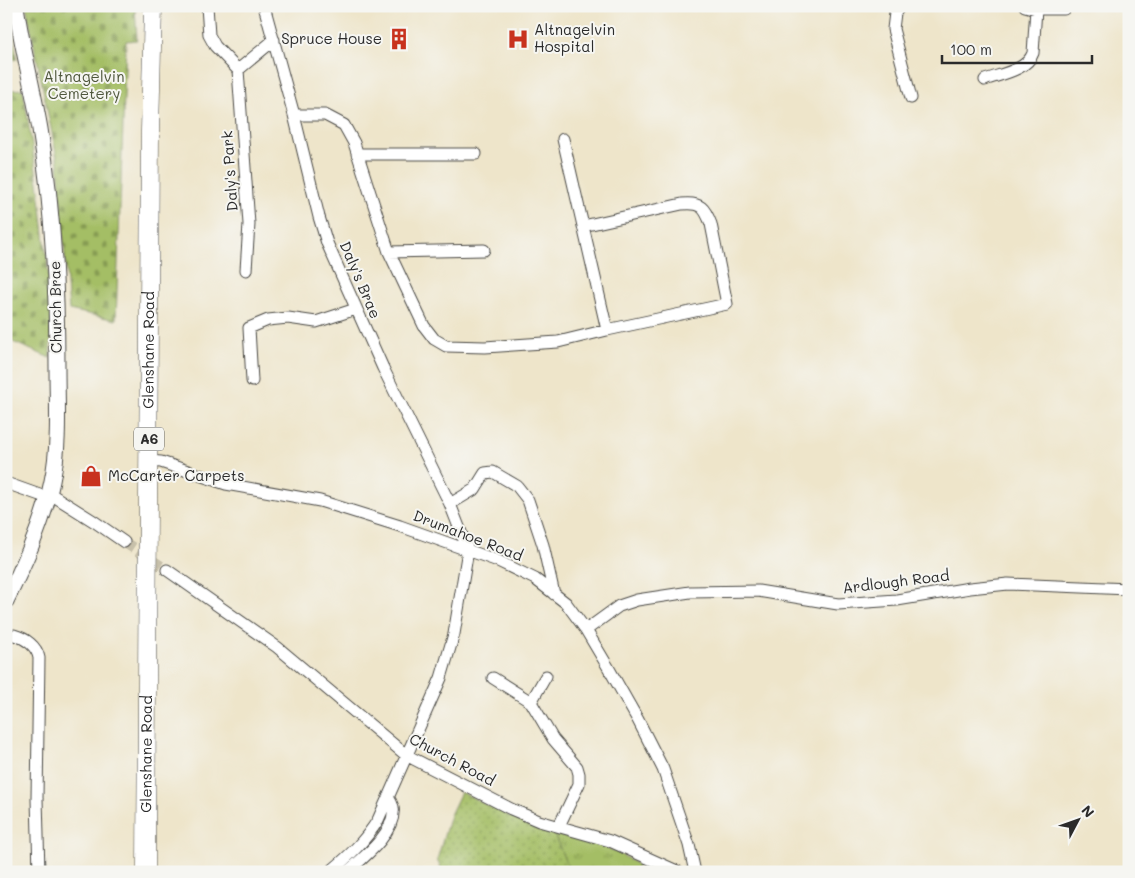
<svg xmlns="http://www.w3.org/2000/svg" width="1135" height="878" font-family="Mali,sans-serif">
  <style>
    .grass { fill: url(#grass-dots); stroke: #687448 }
    .cemetery { fill: url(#cemetery-stones); stroke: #687448 }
    .park { fill: url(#park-tufts); stroke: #687448 }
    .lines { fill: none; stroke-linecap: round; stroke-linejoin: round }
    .minor-tunnel { stroke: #c7c0aa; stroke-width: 11; stroke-dasharray: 11 5.5; stroke-linecap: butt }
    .minor-casing { stroke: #484743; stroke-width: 13 }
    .major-casing { stroke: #484743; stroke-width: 17 }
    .highway-casing { stroke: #484743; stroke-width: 19 }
    .minor { stroke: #fff; stroke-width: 11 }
    .major { stroke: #fff; stroke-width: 15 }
    .highway { stroke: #fff; stroke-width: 18 }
    .labels { text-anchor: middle; stroke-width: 4; stroke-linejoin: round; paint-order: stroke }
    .shield { fill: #f6f6f2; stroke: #686867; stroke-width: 1 }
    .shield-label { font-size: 14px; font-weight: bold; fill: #2b2b2b }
    .poi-label { font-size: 15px; fill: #2b2b2b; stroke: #f6f6f2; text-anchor: start }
    .park-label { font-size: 15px; fill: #4f573c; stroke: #f6f6f2 }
    .street-label { font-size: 15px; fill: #2b2b2b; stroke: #f6f6f2 }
  </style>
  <defs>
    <pattern id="grass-dots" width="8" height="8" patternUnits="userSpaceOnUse" patternTransform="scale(1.25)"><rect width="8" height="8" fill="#a4be65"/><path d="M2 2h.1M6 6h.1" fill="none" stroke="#869b53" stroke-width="1.8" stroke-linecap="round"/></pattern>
    <pattern id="cemetery-stones" width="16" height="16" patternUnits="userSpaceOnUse" patternTransform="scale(1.25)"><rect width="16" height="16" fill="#a4be65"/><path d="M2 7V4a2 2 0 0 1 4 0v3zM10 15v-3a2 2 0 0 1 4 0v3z" fill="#869b53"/></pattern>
    <pattern id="park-tufts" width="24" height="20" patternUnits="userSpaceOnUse" patternTransform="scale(1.25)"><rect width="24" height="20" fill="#a4be65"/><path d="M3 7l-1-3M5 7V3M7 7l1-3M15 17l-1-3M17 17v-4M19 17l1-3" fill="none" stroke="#869b53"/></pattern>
  </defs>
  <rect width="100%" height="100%" fill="#f6f6f2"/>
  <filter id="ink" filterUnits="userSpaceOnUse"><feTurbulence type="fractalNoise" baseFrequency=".02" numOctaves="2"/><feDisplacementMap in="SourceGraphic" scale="10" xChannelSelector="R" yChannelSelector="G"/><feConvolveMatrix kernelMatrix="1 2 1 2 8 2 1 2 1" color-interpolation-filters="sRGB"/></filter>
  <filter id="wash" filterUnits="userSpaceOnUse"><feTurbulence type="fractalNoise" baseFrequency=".0096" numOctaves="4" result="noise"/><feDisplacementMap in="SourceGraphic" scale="20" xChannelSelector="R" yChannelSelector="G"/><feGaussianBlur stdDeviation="1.12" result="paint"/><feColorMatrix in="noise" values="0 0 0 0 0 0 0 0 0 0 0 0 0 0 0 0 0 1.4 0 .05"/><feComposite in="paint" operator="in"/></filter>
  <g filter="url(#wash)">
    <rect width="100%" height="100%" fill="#eee5ca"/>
    <path class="grass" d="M461 792 535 829 554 834 570 872H443L437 860 450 815Z"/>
    <path class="cemetery" d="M26 6H135L137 40 126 41 116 320 69 310 58 163Z
      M10 19 17 59 8 61 6 63V22Z
      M6 85 10 90 23 89 39 189 52 306 50 358 6 339Z"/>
    <path class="park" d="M554 834C568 838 583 839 596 844 611 848 626 857 638 865L635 872H570Z"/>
  </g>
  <g filter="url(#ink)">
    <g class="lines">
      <path class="minor-tunnel" d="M124 542 167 570"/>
      <g class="minor-casing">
        <path id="minor" d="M207 6 209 35 215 46 238 70
          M264 6 294 115 319 217 327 243 383 368 450 504 468 550 454 634 441 678 378 820C365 841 349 856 330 872
          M900 6 895 13 893 29 911 98
          M1025 6 1036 9H1064
          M985 80C1001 74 1027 70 1033 53L1036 9
          M294 115H325L344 125 354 143 389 252 424 326 434 339 446 346 485 347 558 342 607 330 727 304 711 224C705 208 701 202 682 204L583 226
          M563 139 607 330
          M357 154H476
          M389 252 484 250
          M246 270 249 224 238 70 274 40
          M252 381 249 328 268 320 288 318 316 322 356 309
          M148 461 161 462 226 484 320 501 400 526 498 561 535 579 566 603 586 630 608 667 638 720 663 769 689 845 695 872
          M6 483 48 498
          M49 493 95 522 124 542
          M450 504 475 489 485 473 493 472 517 486 528 500 543 545 554 594
          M167 570 277 647 406 755 511 809 539 821 610 841 679 872
          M586 630 619 606 637 600 690 592 758 591 838 604 897 600 970 588 1008 584 1129 589
          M14 635C25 638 37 646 39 658L37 799 39 872
          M493 678 531 702 553 739 577 767 579 774V784L559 826
          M531 702 546 676
          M347 872C363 858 397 832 393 807 392 804 390 800 388 797"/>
      </g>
      <g class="major-casing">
        <path id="major" d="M6 601C24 565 44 520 52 481 60 444 57 405 57 367 57 287 53 208 40 129 33 88 22 48 16 6"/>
      </g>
      <g class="highway-casing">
        <g id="highway">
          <path id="s1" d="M146 872 150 131 153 6"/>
        </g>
      </g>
      <use href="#minor" class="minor"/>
      <use href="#major" class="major"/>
      <use href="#highway" class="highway"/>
    </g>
  </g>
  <defs>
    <g id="building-bare" transform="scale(1.725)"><path d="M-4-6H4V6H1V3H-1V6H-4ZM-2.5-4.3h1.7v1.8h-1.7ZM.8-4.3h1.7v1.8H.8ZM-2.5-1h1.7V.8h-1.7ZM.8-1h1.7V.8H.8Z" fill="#c8321e" stroke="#f6f6f2" stroke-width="2.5" paint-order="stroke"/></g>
    <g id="hospital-bare" transform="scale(1.725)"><path d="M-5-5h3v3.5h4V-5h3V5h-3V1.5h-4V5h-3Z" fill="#c8321e" stroke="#f6f6f2" stroke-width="2.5" paint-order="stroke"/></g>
    <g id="shop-bare" transform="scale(1.725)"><path d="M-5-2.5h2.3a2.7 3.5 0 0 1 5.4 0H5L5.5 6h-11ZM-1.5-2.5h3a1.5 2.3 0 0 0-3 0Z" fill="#c8321e" stroke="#f6f6f2" stroke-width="2.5" paint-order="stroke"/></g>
  </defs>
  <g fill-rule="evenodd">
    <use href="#building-bare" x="399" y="39"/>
    <use href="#hospital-bare" x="518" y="39"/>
    <use href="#shop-bare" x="91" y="476"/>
  </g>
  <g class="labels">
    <rect class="shield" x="134" y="427.5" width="30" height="23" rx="4"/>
    <g class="shield-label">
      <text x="149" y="444">A6</text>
    </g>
    <g class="poi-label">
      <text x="534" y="35">Altnagelvin<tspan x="534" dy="17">Hospital</tspan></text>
      <text x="382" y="44" text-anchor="end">Spruce House</text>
      <text x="108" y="481">McCarter Carpets</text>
    </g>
    <g class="park-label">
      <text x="84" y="82">Altnagelvin<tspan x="84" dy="17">Cemetery</tspan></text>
    </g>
    <g class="street-label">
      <text transform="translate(230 171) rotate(-94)" y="5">Daly's Park</text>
      <text transform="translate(360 280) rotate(67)" y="5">Daly's Brae</text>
      <text transform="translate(56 307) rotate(-91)" y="5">Church Brae</text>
      <text dy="5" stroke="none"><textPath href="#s1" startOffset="522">Glenshane Road</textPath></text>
      <text transform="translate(468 536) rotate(21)" y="5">Drumahoe Road</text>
      <text transform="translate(896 582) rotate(-7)" y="5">Ardlough Road</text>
      <text dy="5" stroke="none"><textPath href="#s1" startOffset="118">Glenshane Road</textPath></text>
      <text transform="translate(452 760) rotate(28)" y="5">Church Road</text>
    </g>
  </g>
  <rect width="1135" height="878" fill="none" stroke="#f6f6f2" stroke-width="25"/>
  <g transform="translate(1078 820) rotate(49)" stroke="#f6f6f2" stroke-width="4" paint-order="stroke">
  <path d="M0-4L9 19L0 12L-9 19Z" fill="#2b2b2b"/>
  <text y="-8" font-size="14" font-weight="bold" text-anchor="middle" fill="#2b2b2b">N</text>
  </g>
  <path d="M942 55v8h150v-8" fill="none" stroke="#2b2b2b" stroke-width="2.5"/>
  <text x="950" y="55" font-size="15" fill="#2b2b2b" stroke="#f6f6f2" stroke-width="4" paint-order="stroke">100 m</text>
</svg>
